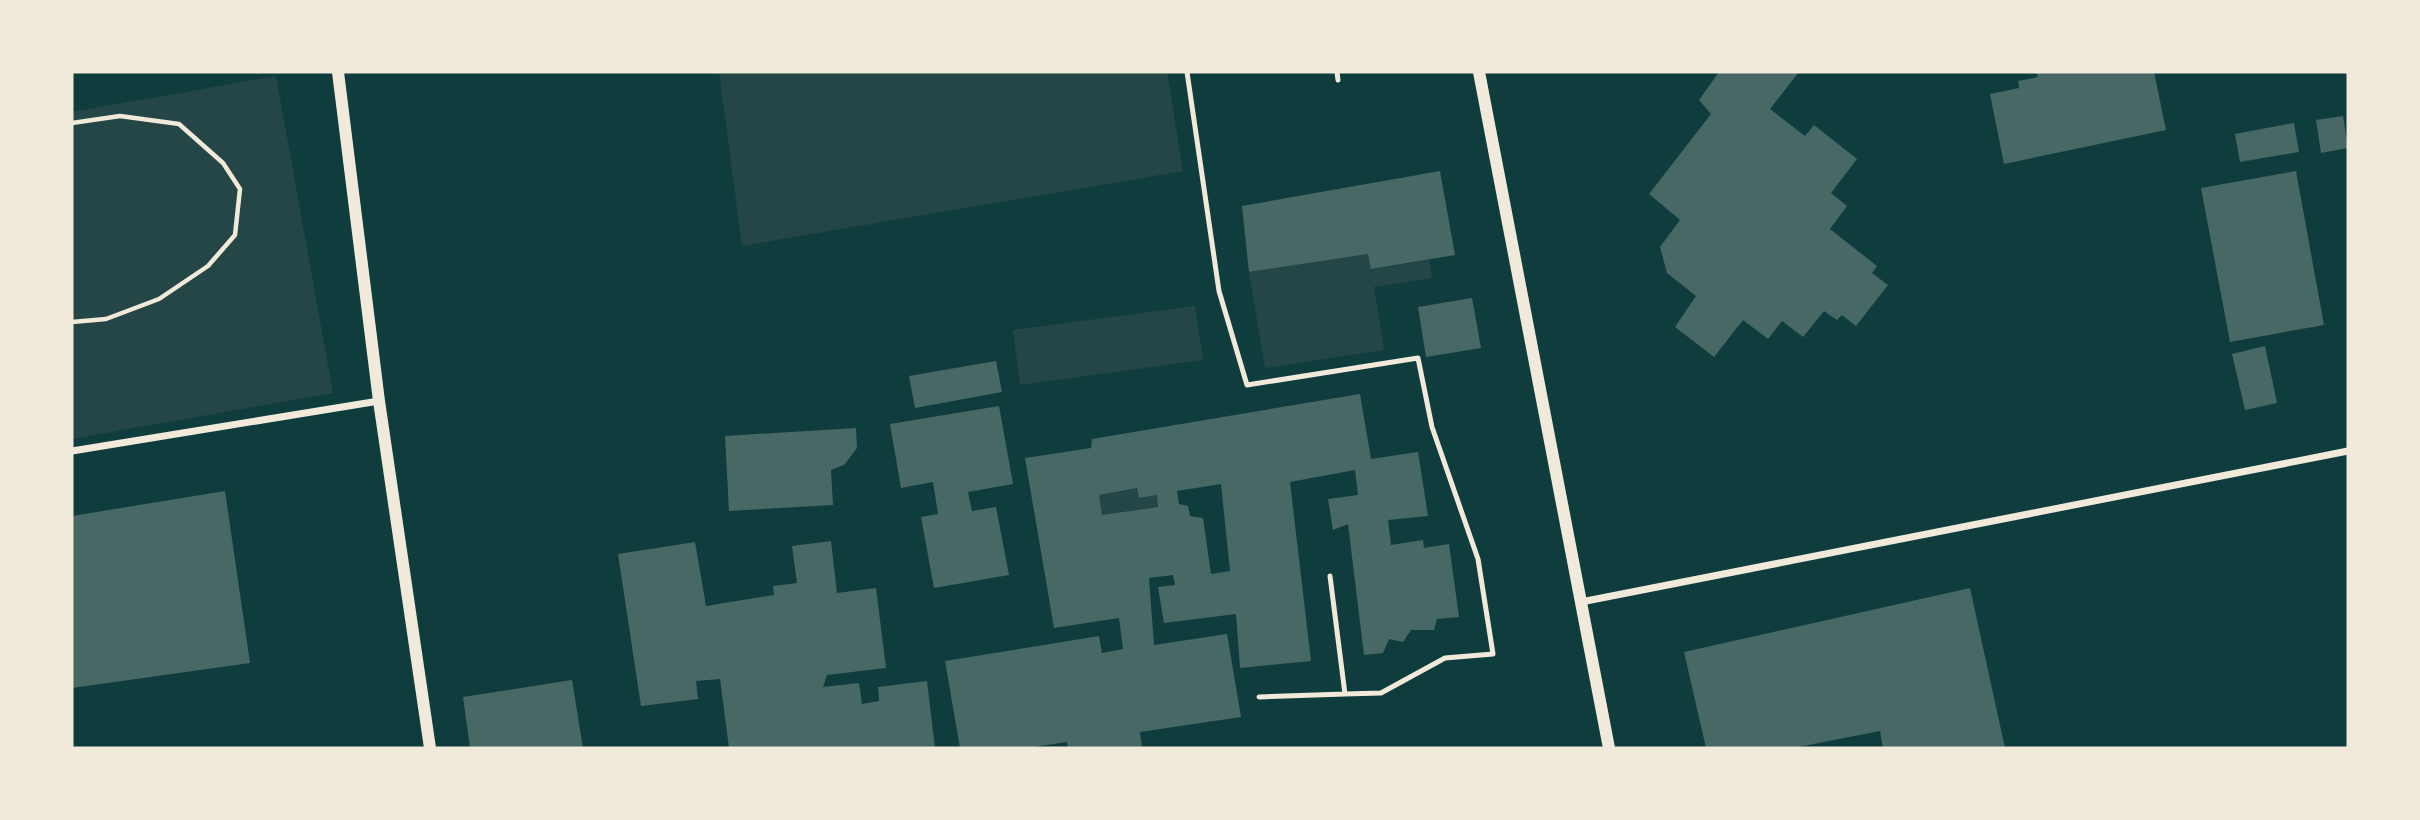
<svg xmlns="http://www.w3.org/2000/svg" width="2420" height="820" font-family="Georgia,serif">
  <style>
    .green { fill: #244646 }
    .building { fill: #486865; fill-rule: evenodd }
    .lines { fill: none; stroke-linecap: round; stroke-linejoin: round }
    .path { stroke: #f1e9da; stroke-width: 4.5 }
    .service { stroke: #f1e9da; stroke-width: 5 }
    .minor { stroke: #f1e9da; stroke-width: 7 }
    .tertiary { stroke: #f1e9da; stroke-width: 12 }
  </style>
  <rect width="100%" height="100%" fill="#0f3d3e"/>
  <path class="green" d="M719 72H1167L1183 171 742 246Z
    M276 76 333 393 72 439V112Z
    M1368 254 1372 269 1429 260 1432 278 1374 287 1384 350 1265 368 1249 272Z
    M1195 306 1203 360 1020 385 1013 330Z
    M1137 488 1139 498 1157 495 1158 507 1102 515 1099 495Z"/>
  <path class="building" d="M1719 72H1799L1770 109 1805 136 1814 125 1857 159 1831 193 1847 206 1830 229 1877 266 1872 273 1888 285 1856 326 1842 315 1837 320 1824 311 1803 337 1782 321 1768 339 1743 320 1714 357 1675 327 1696 296 1667 273 1660 247 1680 220 1649 194 1711 114 1699 100Z
    M2036 72H2154L2166 130 2004 164 1990 94 2019 88 2018 81 2038 77Z
    M2343 116 2348 148 2321 153 2316 120Z
    M2294 123 2299 152 2240 162 2235 134Z
    M1440 171 1455 255 1371 269 1368 254 1249 272 1242 206Z
    M2296 171 2324 325 2230 342 2201 188Z
    M1472 298 1481 348 1426 357 1418 307Z
    M2265 346 2277 403 2245 410 2232 354Z
    M996 361 1002 392 915 408 909 376Z
    M1360 394 1371 459 1418 452 1428 516 1388 520 1391 545 1423 540 1424 548 1449 544 1459 617 1437 619 1434 630H1411L1403 642 1389 639 1383 653 1364 655 1348 524 1333 530 1328 499 1358 495 1355 470 1290 482 1311 661 1240 668 1236 614 1164 623 1158 587 1175 585 1173 575 1149 578 1154 645 1227 634 1241 717 1140 732 1142 748H1068L1067 742 1026 748H960L945 661 1099 636 1102 653 1123 649 1119 618 1054 628 1025 458 1091 448 1092 439ZM1221 484 1230 571 1211 574 1203 518 1190 516 1188 506 1179 504 1177 491ZM1137 488 1139 498 1157 495 1158 507 1102 515 1099 495Z
    M999 406 1013 484 968 492 972 511 996 507 1009 575 934 588 921 517 938 514 933 482 901 488 890 424Z
    M856 428 857 448 844 465 831 470 833 505 729 511 725 436Z
    M225 491 250 663 72 688V516Z
    M831 541 837 593 876 588 886 668 827 675 823 687 859 683 862 704 879 701 878 687 927 681 935 748H729L720 679 696 681 698 699 641 706 618 554 695 542 706 606 774 595 773 586 797 583 792 546Z
    M1970 588 2005 748H1883L1880 731 1793 748H1706L1684 652Z
    M572 680 583 748H470L463 697Z"/>
  <g class="lines">
    <path class="path" d="M72 123 120 116 179 124 223 163 240 189 235 235 208 266 159 299 106 319 72 322"/>
    <path class="service" d="M1187 72 1219 291 1247 385 1418 358 1432 427 1478 559 1493 654 1445 658 1381 693 1345 694 1330 576
      M1337 72 1338 80
      M1259 697 1345 694"/>
    <path class="minor" d="M72 451 379 401
      M1581 602 2348 451"/>
    <path class="tertiary" d="M338 72 379 401 430 748
      M1479 72 1609 748"/>
  </g>
  <rect width="2420" height="820" fill="none" stroke="#f1e9da" stroke-width="147"/>
</svg>
